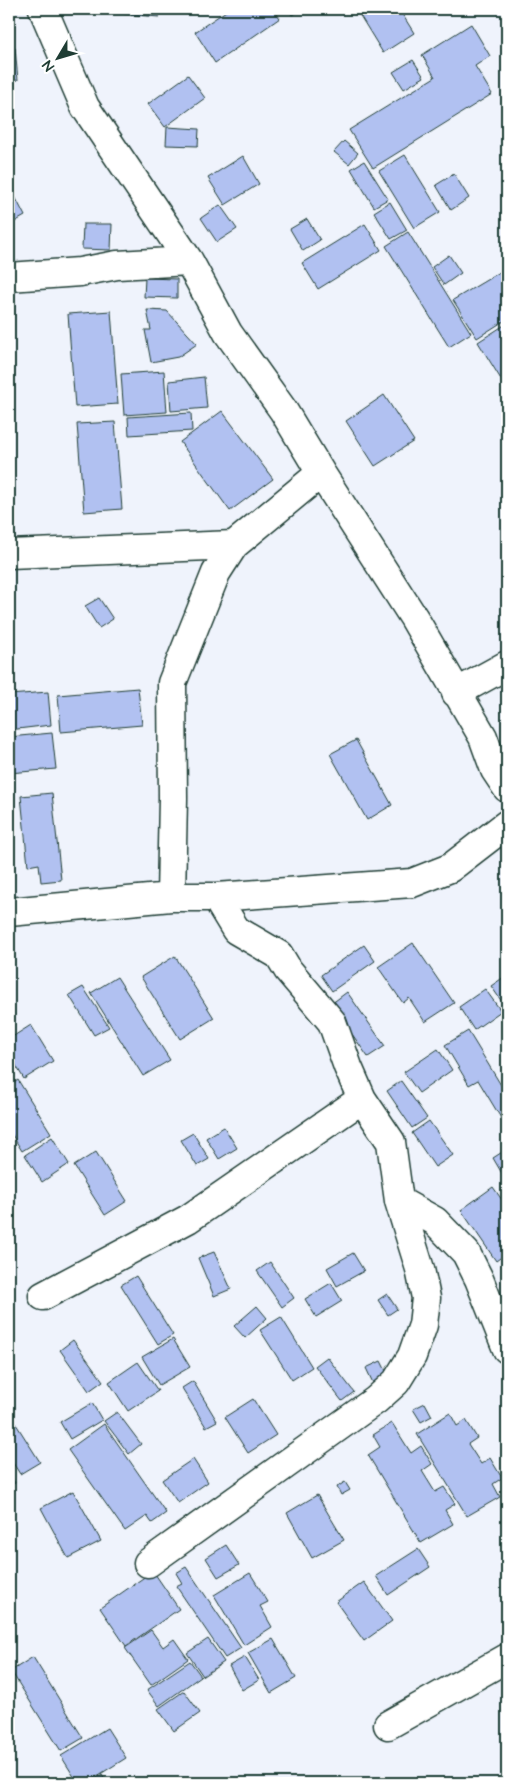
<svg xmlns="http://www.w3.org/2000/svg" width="516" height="1792" font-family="'Architects Daughter',sans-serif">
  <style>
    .building { fill: #b1c1f1; stroke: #1f3d34 }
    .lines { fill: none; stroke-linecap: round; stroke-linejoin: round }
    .minor-casing { stroke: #1f3d34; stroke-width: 31 }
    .minor { stroke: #fff; stroke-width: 28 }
  </style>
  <rect width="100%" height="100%" fill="#eff3fc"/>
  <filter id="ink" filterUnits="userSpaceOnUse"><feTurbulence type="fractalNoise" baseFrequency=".02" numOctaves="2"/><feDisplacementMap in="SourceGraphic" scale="10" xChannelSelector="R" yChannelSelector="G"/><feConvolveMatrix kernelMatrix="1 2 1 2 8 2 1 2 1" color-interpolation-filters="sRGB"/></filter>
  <g filter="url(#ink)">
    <path class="building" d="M124 9H160L159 17 124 14Z
      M229 9H273L280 18 215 63 195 32Z
      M288 9H302L292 15Z
      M356 9H399L414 33 383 53Z
      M471 24 490 56 475 66 492 94 373 168 349 130 435 77 422 55Z
      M9 48H15L18 80 9 81Z
      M413 60 424 77 404 89 393 72Z
      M188 75 205 98 165 127 148 104Z
      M167 127 199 129 198 146 166 145Z
      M344 141 358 153 349 164 334 152Z
      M405 155 440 212 414 228 379 171Z
      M243 156 259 184 225 205 208 178Z
      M364 161 388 199 374 207 351 169Z
      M454 174 469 198 451 210 436 185Z
      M11 189 25 216 9 225V190Z
      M390 202 407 230 391 239 374 212Z
      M220 205 237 229 217 242 201 218Z
      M307 219 320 240 303 251 290 229Z
      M83 224H112L111 250 82 249Z
      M365 224 381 250 318 289 302 263Z
      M408 232 471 333 449 347 386 246Z
      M449 255 461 273 444 285 432 267Z
      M500 272 507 284V319L477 338 453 300Z
      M145 278 177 279V298L144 297Z
      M147 310 167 311 197 344 178 357 151 362 145 330H151Z
      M111 311 118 404 75 407 68 314Z
      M506 324 507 326V389L478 342Z
      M164 371 167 412 124 415 121 374Z
      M204 377 207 408 171 411 169 381Z
      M384 395 414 441 375 466 346 421Z
      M222 411 273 479 230 511 180 442Z
      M191 413 192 431 129 435 128 417Z
      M115 422 122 509 84 512 77 424Z
      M99 598 113 619 99 628 85 606Z
      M138 688 142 725 61 732 58 695Z
      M48 692 51 725 9 730V695Z
      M52 733 56 769 9 773V737Z
      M356 740 392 805 367 820 330 754Z
      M52 793 61 880 41 882 39 864 28 866 21 796Z
      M413 943 454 1003 425 1022 409 998 403 1003 378 967Z
      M364 945 375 961 332 991 321 975Z
      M175 956 214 1018 180 1039 141 977Z
      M507 975V1009L491 986Z
      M117 977 170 1060 143 1076 91 993Z
      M83 987 109 1027 94 1035 69 995Z
      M485 989 501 1011 474 1030 459 1007Z
      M347 992 385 1046 368 1057 331 1004Z
      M31 1025 53 1061 24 1079 9 1054V1039Z
      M468 1031 507 1095V1128L478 1080 469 1085 445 1045Z
      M438 1049 452 1070 419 1093 404 1072Z
      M18 1080 51 1133 22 1151 9 1130V1086Z
      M401 1081 427 1118 412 1128 387 1091Z
      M429 1121 453 1155 435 1167 412 1133Z
      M224 1127 237 1148 219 1159 206 1138Z
      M193 1133 209 1159 197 1166 181 1140Z
      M52 1137 69 1164 42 1182 25 1155Z
      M507 1149V1182L493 1158Z
      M96 1152 127 1201 105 1215 74 1166Z
      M493 1187 507 1207V1253L496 1261 461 1210Z
      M214 1252 231 1289 214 1296 198 1258Z
      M353 1253 364 1271 337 1286 327 1268Z
      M270 1262 294 1298 282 1307 257 1271Z
      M136 1276 173 1335 158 1344 121 1285Z
      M331 1283 342 1301 316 1317 305 1299Z
      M387 1294 397 1309 388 1315 378 1300Z
      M257 1306 267 1318 245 1338 234 1326Z
      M281 1317 312 1367 292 1380 260 1330Z
      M173 1339 190 1367 159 1385 142 1357Z
      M73 1340 103 1381 89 1391 60 1350Z
      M327 1357 354 1392 342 1401 315 1366Z
      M381 1361 388 1375 373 1383 366 1368Z
      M138 1362 158 1391 128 1411 109 1382Z
      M193 1381 217 1421 206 1427 182 1388Z
      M253 1399 276 1435 248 1453 225 1417Z
      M92 1403 102 1420 70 1439 60 1422Z
      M425 1403 432 1416 421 1422 413 1409Z
      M117 1412 141 1444 129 1454 104 1421Z
      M9 1413 40 1462 20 1474 9 1457Z
      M450 1413 457 1426 466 1420 477 1438 468 1444 481 1464 490 1458 502 1478 493 1484 500 1497 467 1516 417 1434Z
      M392 1423 411 1453 421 1446 432 1464 422 1471 435 1492 444 1487 455 1504 445 1510 453 1524 421 1543 368 1455 380 1447 373 1435Z
      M104 1424 166 1513 152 1523 147 1516 125 1531 68 1450Z
      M193 1459 208 1482 178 1503 162 1480Z
      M9 1472 15 1483 9 1487Z
      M345 1482 350 1490 341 1495 337 1487Z
      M73 1491 101 1541 68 1558 41 1508Z
      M317 1495 344 1540 312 1558 287 1513Z
      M226 1545 239 1565 218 1577 206 1558Z
      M418 1549 430 1567 388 1595 376 1576Z
      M186 1567 241 1648 225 1658 176 1586 182 1583 176 1573Z
      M153 1571 179 1609 126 1646 100 1608Z
      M250 1573 268 1602 260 1606 272 1627 244 1645 214 1595Z
      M364 1582 392 1621 364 1641 336 1602Z
      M151 1630 163 1647 174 1639 188 1659 151 1685 125 1648Z
      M208 1639 224 1662 203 1676 187 1653Z
      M273 1639 296 1678 271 1693 248 1653Z
      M33 1657 83 1738 61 1751 11 1671Z
      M245 1657 259 1680 242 1690 229 1666Z
      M190 1661 201 1676 159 1706 147 1690Z
      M184 1691 200 1713 174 1731 158 1709Z
      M107 1728 126 1758 86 1783H78L61 1756Z
      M102 1775 107 1783H88Z"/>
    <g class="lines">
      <g class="minor-casing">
        <path id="minor" d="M43 9 85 107 189 261 228 333 283 410 321 473 414 618 483 737 495 770 507 788
          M9 277 80 272 117 265 189 261
          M9 554 234 545 321 473
          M456 693 507 665
          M171 897 173 798 172 683 216 573 234 545
          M9 912 171 897H216L412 883 450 868 507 824
          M399 1201 435 1221 466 1253 479 1279 507 1349
          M43 1296 188 1219 362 1099
          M148 1563 376 1400 396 1382 412 1356 423 1325 426 1298 420 1269 399 1201 391 1142 362 1099 348 1067 332 1022 288 970 279 955 236 930 216 897
          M388 1725 507 1658"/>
      </g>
      <use href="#minor" class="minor"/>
    </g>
  </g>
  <rect width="516" height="1792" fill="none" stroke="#fff" stroke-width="30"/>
  <rect x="15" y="15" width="486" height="1762" fill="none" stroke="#1f3d34" stroke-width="2" filter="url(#ink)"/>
  <g transform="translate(58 58) rotate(232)" stroke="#ffffff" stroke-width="4" paint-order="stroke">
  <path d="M0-4L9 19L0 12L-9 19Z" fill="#1f3d34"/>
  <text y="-8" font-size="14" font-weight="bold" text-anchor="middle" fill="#1f3d34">N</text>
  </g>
</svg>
